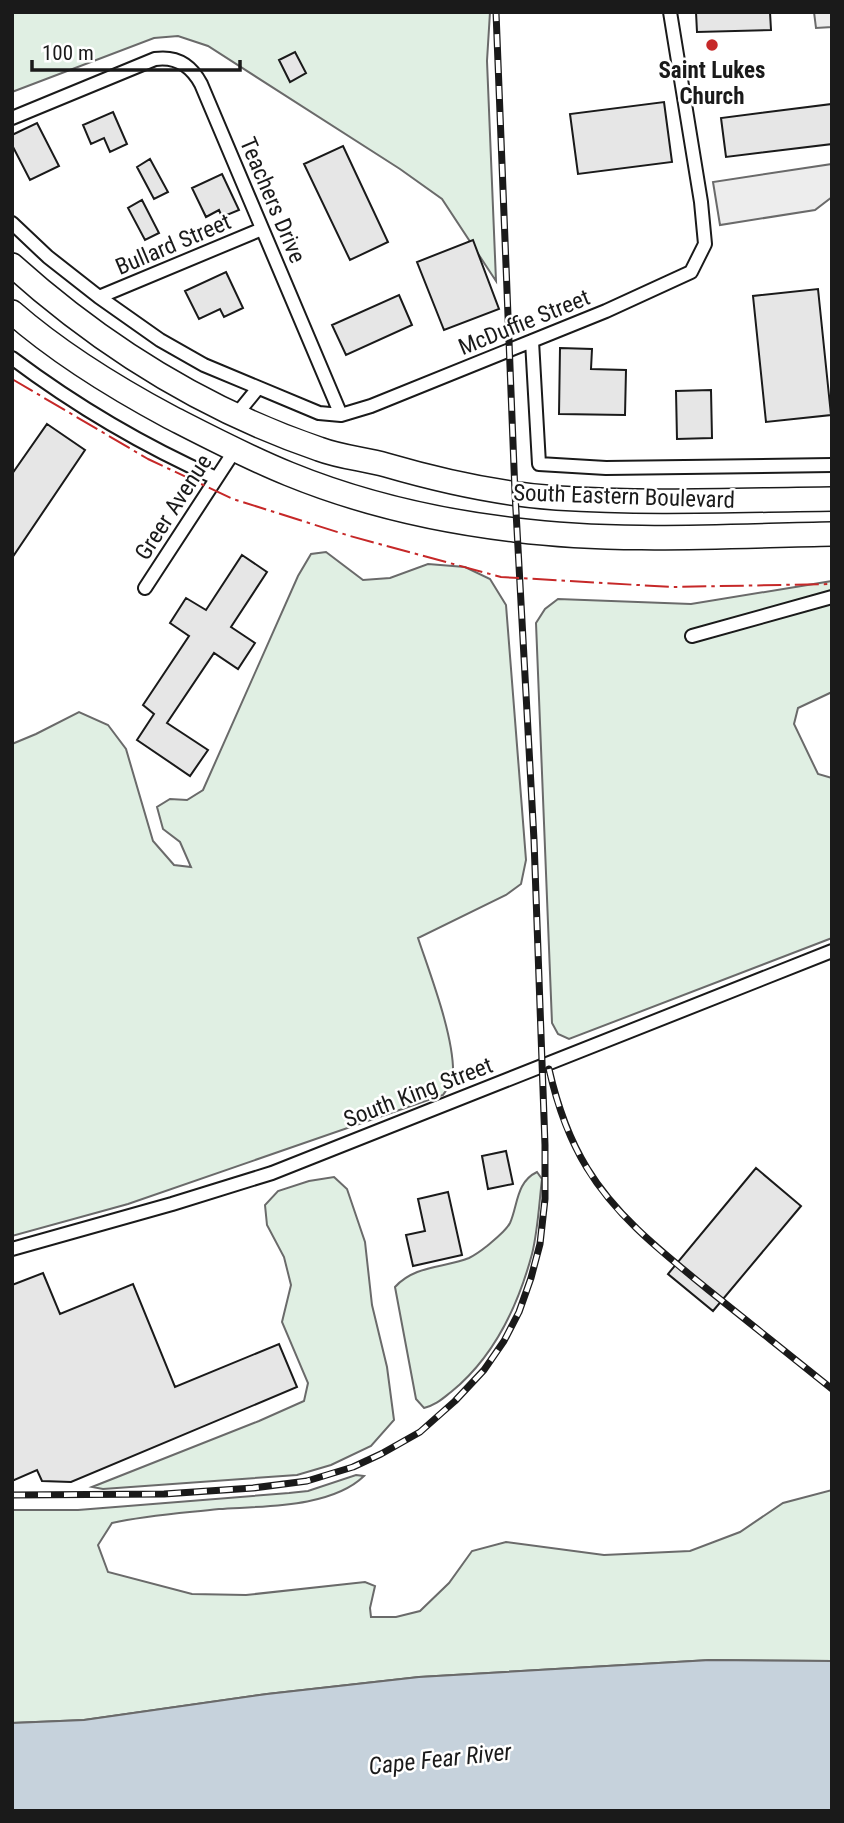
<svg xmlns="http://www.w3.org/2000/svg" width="844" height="1823" font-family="'Roboto Condensed',sans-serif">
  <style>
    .green { fill: #e0efe3; stroke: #6a6a6a; stroke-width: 2 }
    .parking { fill: #ededed; stroke: #6a6a6a; stroke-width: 2 }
    .water { fill: #c6d2dc; stroke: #6a6a6a; stroke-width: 2 }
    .building { fill: #e6e6e6; stroke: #1a1a1a; stroke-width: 2 }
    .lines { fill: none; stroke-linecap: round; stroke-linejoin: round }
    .street-casing { stroke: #1a1a1a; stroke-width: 16 }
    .highway-casing { stroke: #1a1a1a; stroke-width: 26 }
    .street { stroke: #fff; stroke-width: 12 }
    .highway { stroke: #fff; stroke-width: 23 }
    .rail-casing { stroke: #1a1a1a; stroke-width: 7 }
    .rail { stroke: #fff; stroke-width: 4.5; stroke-dasharray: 13; stroke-linecap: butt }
    .power { stroke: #c62828; stroke-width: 2; stroke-dasharray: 24 5 3.5 5; stroke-linecap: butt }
    .poi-dot { fill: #c62828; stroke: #fff; stroke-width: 2.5 }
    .labels { text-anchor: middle; stroke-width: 5; stroke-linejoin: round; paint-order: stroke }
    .poi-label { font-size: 23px; font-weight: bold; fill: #1a1a1a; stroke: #fff }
    .street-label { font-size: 23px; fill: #1a1a1a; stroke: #fff }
    .water-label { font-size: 24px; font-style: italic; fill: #1a1a1a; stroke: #fff }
  </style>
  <rect width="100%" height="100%" fill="#fff"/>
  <path class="green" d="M12 12H490L487 61 496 281 442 199 400 169 208 46 178 36 154 38 12 92Z
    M326 552 363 580 390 578 428 564 465 567 490 579 506 605 526 860 521 884 506 895 418 938C430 974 455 1038 453 1076 452 1083 447 1089 443 1095L128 1204 12 1236V744L36 734 79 712 108 725 126 749 153 841 174 865 191 867 180 842 163 829 157 807 170 799 187 800 203 790 298 576 311 554Z
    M832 581V692L798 708 794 724 818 774 832 778V938L569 1039 558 1034 552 1023 536 623 545 609 558 599 691 604Z
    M537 1172 542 1179C539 1204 538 1230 532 1254 518 1306 493 1358 451 1392 442 1399 436 1405 424 1408L416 1399 395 1287C415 1265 444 1268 469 1258 475 1255 482 1250 487 1246 494 1240 506 1231 510 1223 518 1205 516 1182 537 1172Z
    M334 1177 347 1189 365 1242 372 1305 387 1367 394 1420 371 1446 331 1465 297 1475 103 1489 92 1487 259 1421 304 1401 308 1383 282 1322 291 1285 284 1257 267 1225 265 1205 278 1191 309 1181Z
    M356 1475 364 1476C331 1508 263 1506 219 1509 183 1513 147 1515 112 1523L98 1545 108 1572 192 1594 246 1595 365 1582 375 1586 370 1608 371 1617H396L420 1611 449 1583 472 1551 506 1542 604 1555 690 1551 740 1532 783 1503 832 1490V1661L710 1660 419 1677 267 1694 84 1720 12 1723V1510H78L289 1493 308 1491Z"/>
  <path class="parking" d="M814 12H832V27L816 28Z
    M832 164V197L815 210 720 225 713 182Z"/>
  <path class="water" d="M710 1660 832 1661V1811H12V1723L84 1720 267 1694 419 1677Z"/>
  <path class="building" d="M696 12H770L771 30 697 32Z
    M295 52 306 73 290 82 279 60Z
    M664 102 672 162 578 174 570 114Z
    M832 104V144L726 157 721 118Z
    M113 112 127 144 110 152 104 138 91 144 83 125Z
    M37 123 59 166 30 180 12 145V135Z
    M343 146 388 242 350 260 304 164Z
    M150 159 168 192 154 199 137 167Z
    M222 174 239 210 222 217 219 210 206 217 192 188Z
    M142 200 159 233 145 240 128 208Z
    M473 240 499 309 444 330 417 262Z
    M226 272 243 308 224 317 220 309 199 319 185 291Z
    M818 289 831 415 766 422 753 296Z
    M399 295 412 325 346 355 332 325Z
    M560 348 592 349 591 369 626 370 625 415 559 414Z
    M711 390 712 438 677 439 676 391Z
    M47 424 85 450 12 558V474Z
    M242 555 267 572 231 627 255 643 238 669 214 653 167 723 208 750 190 776 137 740 154 714 143 705 189 636 170 623 186 598 206 610Z
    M506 1151 513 1184 488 1189 482 1156Z
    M756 1168 801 1206 713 1311 668 1274Z
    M448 1192 462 1255 413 1266 406 1235 425 1231 418 1199Z
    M43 1273 60 1314 133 1284 175 1387 279 1344 297 1387 71 1482 42 1481 37 1470 12 1481V1285Z"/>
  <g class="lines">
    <g class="street-casing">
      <path id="street" d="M12 118 155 59C176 56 191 65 201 84L341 415
        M12 223 48 257 99 297 160 340 204 365 319 413 341 415 371 406 606 311 691 272 705 244 701 202 670 12
        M99 297 262 229
        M532 341 539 464 606 468 832 465
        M12 358C76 406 144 446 216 478
        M236 415 258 388
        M145 588 235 450
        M692 636 832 597
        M12 1249 172 1204 272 1173 832 951"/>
    </g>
    <g class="highway-casing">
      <path id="highway" d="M12 265C101 345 205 410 319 449 340 457 364 459 386 465 441 481 499 494 557 498 648 504 740 500 832 499
        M12 312C60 354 114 387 170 417 209 437 249 458 289 474 360 503 439 521 515 530 619 543 727 536 832 534"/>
    </g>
    <use href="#street" class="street"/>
    <use href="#highway" class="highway"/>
    <g class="rail-casing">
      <path id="rail" d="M549 1069C557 1104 568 1137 587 1168 618 1219 666 1255 711 1292 751 1324 792 1357 832 1389
        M12 1495 164 1494 253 1488 307 1481 353 1467 381 1454 420 1432 455 1401 484 1370 504 1341 519 1312 531 1278 540 1244 545 1199V1145L534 840 515 493 496 12"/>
    </g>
    <use href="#rail" class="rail"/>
    <path class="power" d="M12 379 148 459 233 499 350 536 501 577 672 587 832 584"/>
  </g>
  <circle class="poi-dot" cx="712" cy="45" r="7"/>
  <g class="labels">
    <g class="poi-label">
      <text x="712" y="78">Saint Lukes<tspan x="712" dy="26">Church</tspan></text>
    </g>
    <g class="street-label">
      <text transform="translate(273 200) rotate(67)" y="8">Teachers Drive</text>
      <text transform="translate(173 244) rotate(-23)" y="8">Bullard Street</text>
      <text transform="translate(524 322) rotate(-22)" y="8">McDuffie Street</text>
      <text transform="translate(624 496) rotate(2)" y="8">South Eastern Boulevard</text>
      <text transform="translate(173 507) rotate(-57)" y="8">Greer Avenue</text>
      <text transform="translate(418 1092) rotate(-21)" y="8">South King Street</text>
    </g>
    <g class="water-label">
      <text transform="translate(440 1759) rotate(-6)" y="8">Cape Fear River</text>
    </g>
  </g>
  <rect width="844" height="1823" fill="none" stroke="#1a1a1a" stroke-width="28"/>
  <path d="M32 60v10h208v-10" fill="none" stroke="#1a1a1a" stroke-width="3.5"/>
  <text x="42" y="60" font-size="21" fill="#1a1a1a" stroke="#ffffff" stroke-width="5" paint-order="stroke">100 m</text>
</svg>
